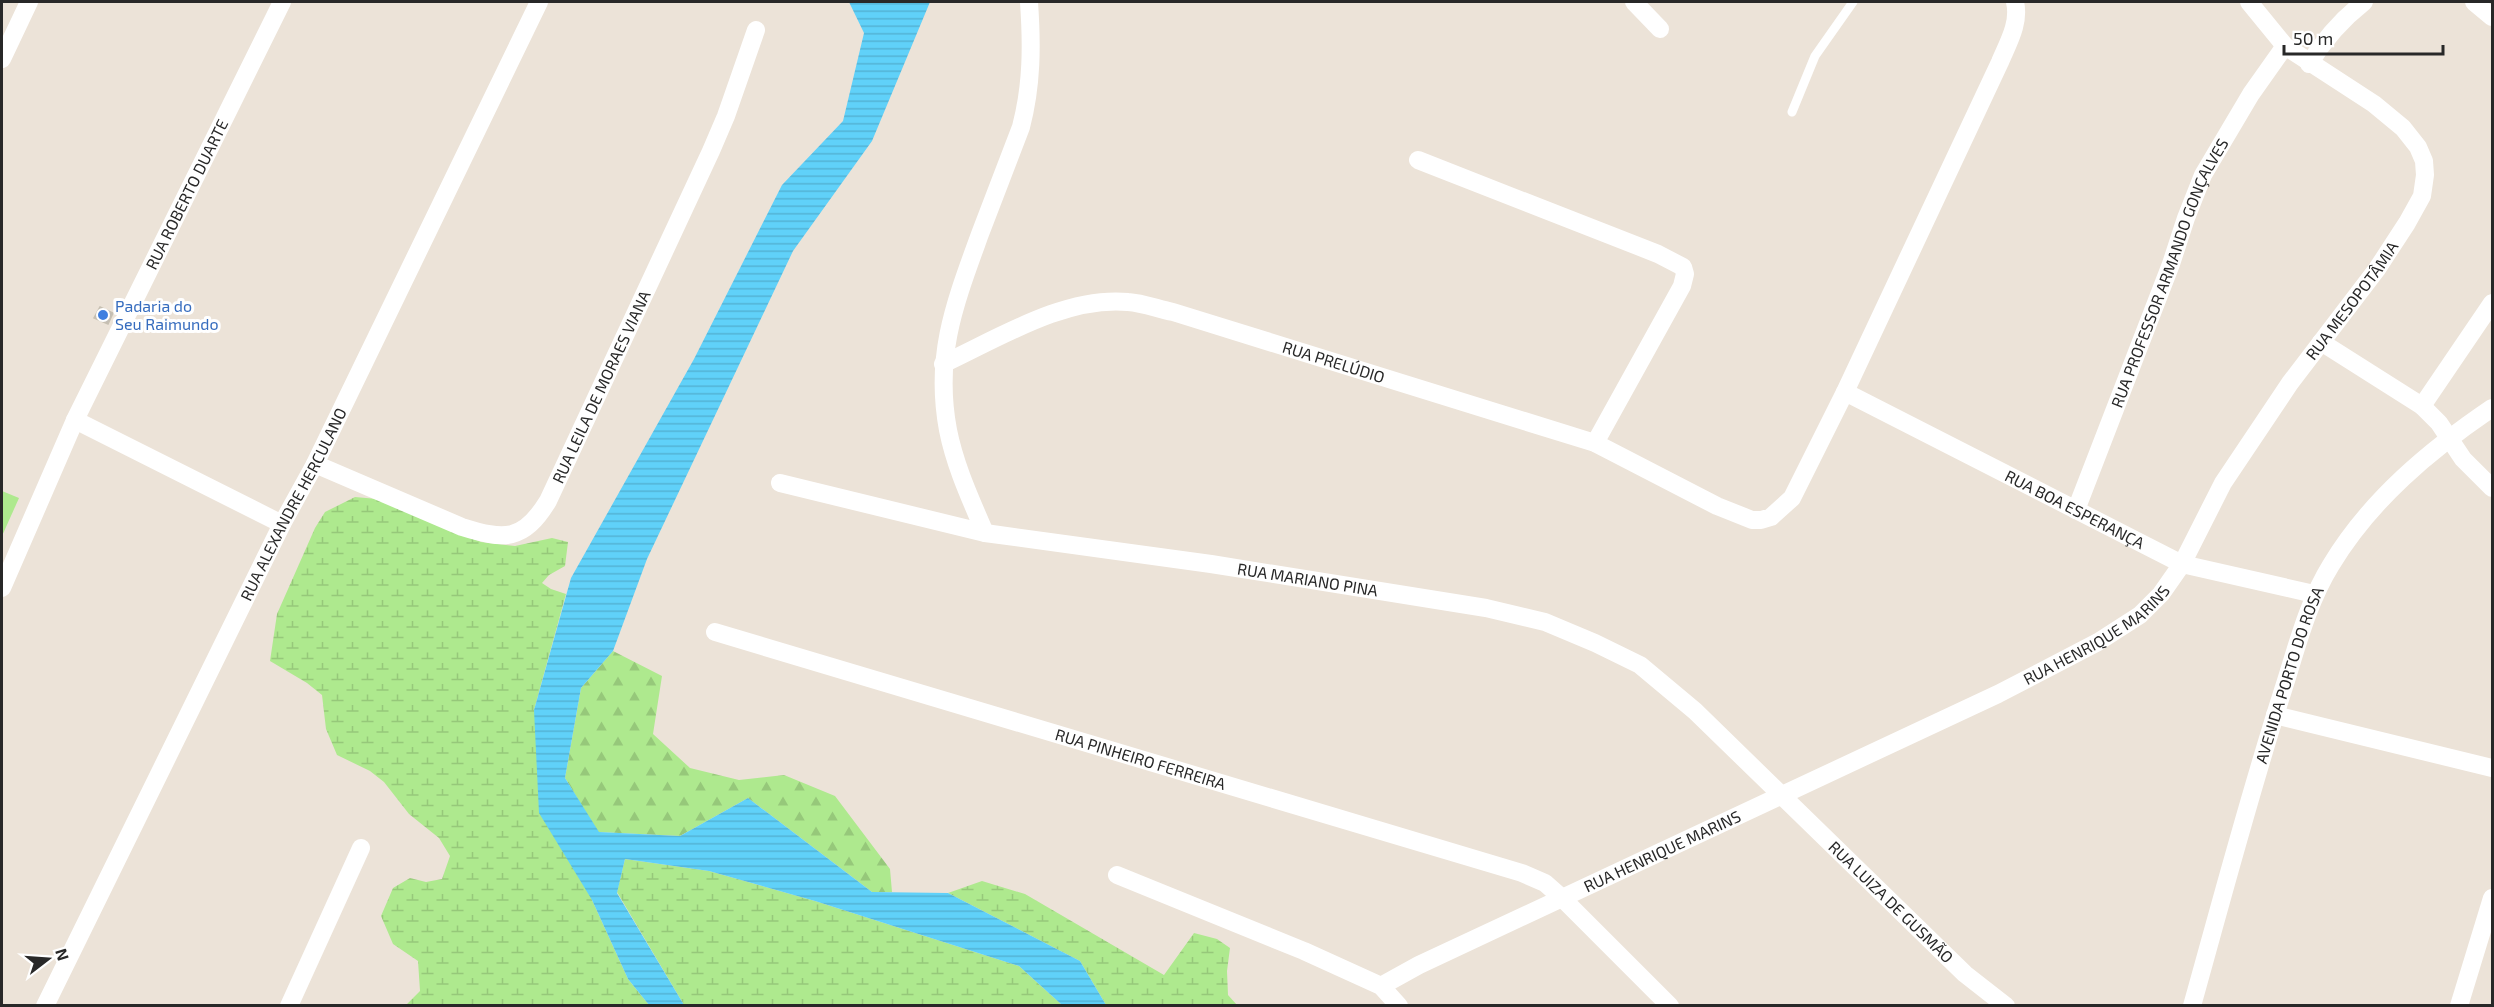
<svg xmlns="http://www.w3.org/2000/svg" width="2494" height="1007" font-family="'Exo 2',sans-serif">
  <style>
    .grass { fill: #aee98e }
    .forest { fill: url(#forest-firs) }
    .wetland { fill: url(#wetland-marsh) }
    .water { fill: url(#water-rules) }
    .building { fill: #c3bdb5; stroke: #c7c0b2; stroke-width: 1.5 }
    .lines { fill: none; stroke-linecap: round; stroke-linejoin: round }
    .service { stroke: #fff; stroke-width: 9 }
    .minor { stroke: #fff; stroke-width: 18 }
    .shop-dot { fill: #3f7fe0; stroke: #fff; stroke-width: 2 }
    .labels { text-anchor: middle; stroke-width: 6; stroke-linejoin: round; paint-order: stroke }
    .street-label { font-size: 16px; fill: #282828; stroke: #fff }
    .shop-label { font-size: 16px; fill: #366cbe; stroke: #fff; text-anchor: start }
  </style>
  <defs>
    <pattern id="forest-firs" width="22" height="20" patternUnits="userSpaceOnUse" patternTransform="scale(1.5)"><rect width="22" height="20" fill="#aee98e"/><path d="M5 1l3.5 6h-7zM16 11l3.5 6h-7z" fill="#96c87a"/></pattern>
    <pattern id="wetland-marsh" width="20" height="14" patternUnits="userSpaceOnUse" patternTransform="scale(1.5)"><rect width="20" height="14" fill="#aee98e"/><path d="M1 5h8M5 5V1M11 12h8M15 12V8" fill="none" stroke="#96c87a"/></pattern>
    <pattern id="water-rules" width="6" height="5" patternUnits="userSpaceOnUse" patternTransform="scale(1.5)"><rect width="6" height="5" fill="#60d1f9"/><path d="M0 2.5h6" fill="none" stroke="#53b3d5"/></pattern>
  </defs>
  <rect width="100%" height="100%" fill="#ece3d8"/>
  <path class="grass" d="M2 491 19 498 2 536Z"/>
  <path class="forest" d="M613 651 662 676 653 734 690 768 739 780 784 775 835 796 890 869 892 892H872L748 798 680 836 598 832 565 778 581 688Z"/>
  <path class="wetland" d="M355 497 377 499 481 542 515 546 552 538 568 542 565 566 549 575 542 583 551 589 566 594 534 710 592 900 628 979 649 1005H406L420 991 418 961 393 944 381 916 393 888 410 878 426 882 442 879 450 856 439 838 409 814 384 782 370 771 337 755 326 729 322 695 307 683 270 661 277 614 315 528 325 512Z
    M625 859 709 871 815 901 1019 966 1062 1005H684L617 892Z
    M982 881 1025 894 1164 975 1194 933 1217 939 1230 948 1227 971 1228 995 1237 1005H1106L1080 961 948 893Z"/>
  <path class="water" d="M849 2H930L872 141 793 251 647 559 613 651 581 688 565 778 599 832 680 836 748 798 872 892 948 893 1080 961 1106 1005H1062L1019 966 815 901 709 871 625 859 617 893 684 1005H649L628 979 592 900 539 813 534 710 571 578 694 359 782 185 843 121 864 33Z"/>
  <path class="building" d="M100 307 113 313 108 324 94 318Z"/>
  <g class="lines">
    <path class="service" d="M1792 112 1815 56 1853 2"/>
    <g class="minor">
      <path d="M1634 2 1660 29"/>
      <path d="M2474 2 2492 17"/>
      <path d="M2 59 29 2"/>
      <path d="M2309 64C2325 38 2341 20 2364 2"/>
      <path d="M1418 160 1658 254 1683 267 1685 274 1682 286 1595 443"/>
      <path d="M2321 342 2422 406 2439 423 2463 459 2492 488"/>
      <path id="s1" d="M943 364C999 338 1065 296 1128 302 1143 303 1158 309 1173 312L1595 443 1717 506 1752 520H1761L1771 517 1792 498 1845 392 2000 62C2008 43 2020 23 2015 2"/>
      <path id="s2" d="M1845 392 2182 564 2314 594"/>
      <path d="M2422 406 2492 303"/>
      <path d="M75 420 282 524"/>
      <path id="s3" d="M315 464 462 527C504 540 523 542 548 501L711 151 726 116 756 30"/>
      <path id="s4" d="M780 483 985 533 1211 564 1486 608 1545 622 1595 643 1640 665 1695 711 1965 974 2006 1006"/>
      <path id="s5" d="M2076 510 2171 264 2186 218 2203 175 2251 94 2285 46"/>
      <path d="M985 533C971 500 955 466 948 430 934 355 955 303 980 234 994 198 1007 163 1021 127 1032 85 1032 45 1029 2"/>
      <path id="s6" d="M2 588 75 420 282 2"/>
      <path id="s7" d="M715 632 1522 873 1545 883 1562 898 1670 1006"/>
      <path d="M2275 715 2492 768"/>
      <path d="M1117 875 1304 951 1381 986 1399 1006"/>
      <path id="s8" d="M1381 986 1419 965 1998 694 2098 642 2140 615 2161 594 2182 564 2223 483 2290 383 2377 269 2407 223 2422 196 2425 175 2424 161 2418 147 2403 128 2374 104 2285 46 2249 2"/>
      <path id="s9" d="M45 1006 282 524 315 464 539 2"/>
      <path d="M289 1006 361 848"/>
      <path id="s10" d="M2192 1006C2222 899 2250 792 2284 687 2297 646 2308 602 2331 565 2370 500 2430 450 2492 408"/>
      <path d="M2459 1006 2492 898"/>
    </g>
  </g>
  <circle class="shop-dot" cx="103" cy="315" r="6"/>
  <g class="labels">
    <g class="street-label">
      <text dy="6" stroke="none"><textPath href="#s6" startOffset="435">RUA ROBERTO DUARTE</textPath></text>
      <text dy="6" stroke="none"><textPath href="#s5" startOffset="255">RUA PROFESSOR ARMANDO GONÇALVES</textPath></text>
      <text dy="6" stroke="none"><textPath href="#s8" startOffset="1226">RUA MESOPOTÂMIA</textPath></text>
      <text dy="6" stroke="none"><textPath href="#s1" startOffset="412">RUA PRELÚDIO</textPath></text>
      <text dy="6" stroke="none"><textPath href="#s3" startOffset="387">RUA LEILA DE MORAES VIANA</textPath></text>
      <text dy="6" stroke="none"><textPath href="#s9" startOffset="560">RUA ALEXANDRE HERCULANO</textPath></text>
      <text dy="6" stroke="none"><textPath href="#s2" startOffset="258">RUA BOA ESPERANÇA</textPath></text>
      <text dy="6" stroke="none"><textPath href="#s4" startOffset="537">RUA MARIANO PINA</textPath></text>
      <text dy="6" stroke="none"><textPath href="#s8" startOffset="798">RUA HENRIQUE MARINS</textPath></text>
      <text dy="6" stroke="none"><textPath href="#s10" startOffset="345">AVENIDA PORTO DO ROSA</textPath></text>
      <text dy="6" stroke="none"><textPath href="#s7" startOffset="444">RUA PINHEIRO FERREIRA</textPath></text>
      <text dy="6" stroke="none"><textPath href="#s8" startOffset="312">RUA HENRIQUE MARINS</textPath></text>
      <text dy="6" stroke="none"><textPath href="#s4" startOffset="1228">RUA LUIZA DE GUSMÃO</textPath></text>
    </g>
    <g class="shop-label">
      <text x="115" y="312">Padaria do<tspan x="115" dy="18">Seu Raimundo</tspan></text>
    </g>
  </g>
  <rect width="2494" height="1007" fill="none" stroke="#282828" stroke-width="6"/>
  <g transform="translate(48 959) rotate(73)" stroke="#ffffff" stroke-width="4.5" paint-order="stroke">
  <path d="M0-4.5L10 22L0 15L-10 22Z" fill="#282828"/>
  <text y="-9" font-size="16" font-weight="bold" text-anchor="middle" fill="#282828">N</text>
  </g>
  <path d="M2284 45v9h159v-9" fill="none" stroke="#282828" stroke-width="3"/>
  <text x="2293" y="45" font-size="18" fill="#282828" stroke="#ffffff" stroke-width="4.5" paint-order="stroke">50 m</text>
</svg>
